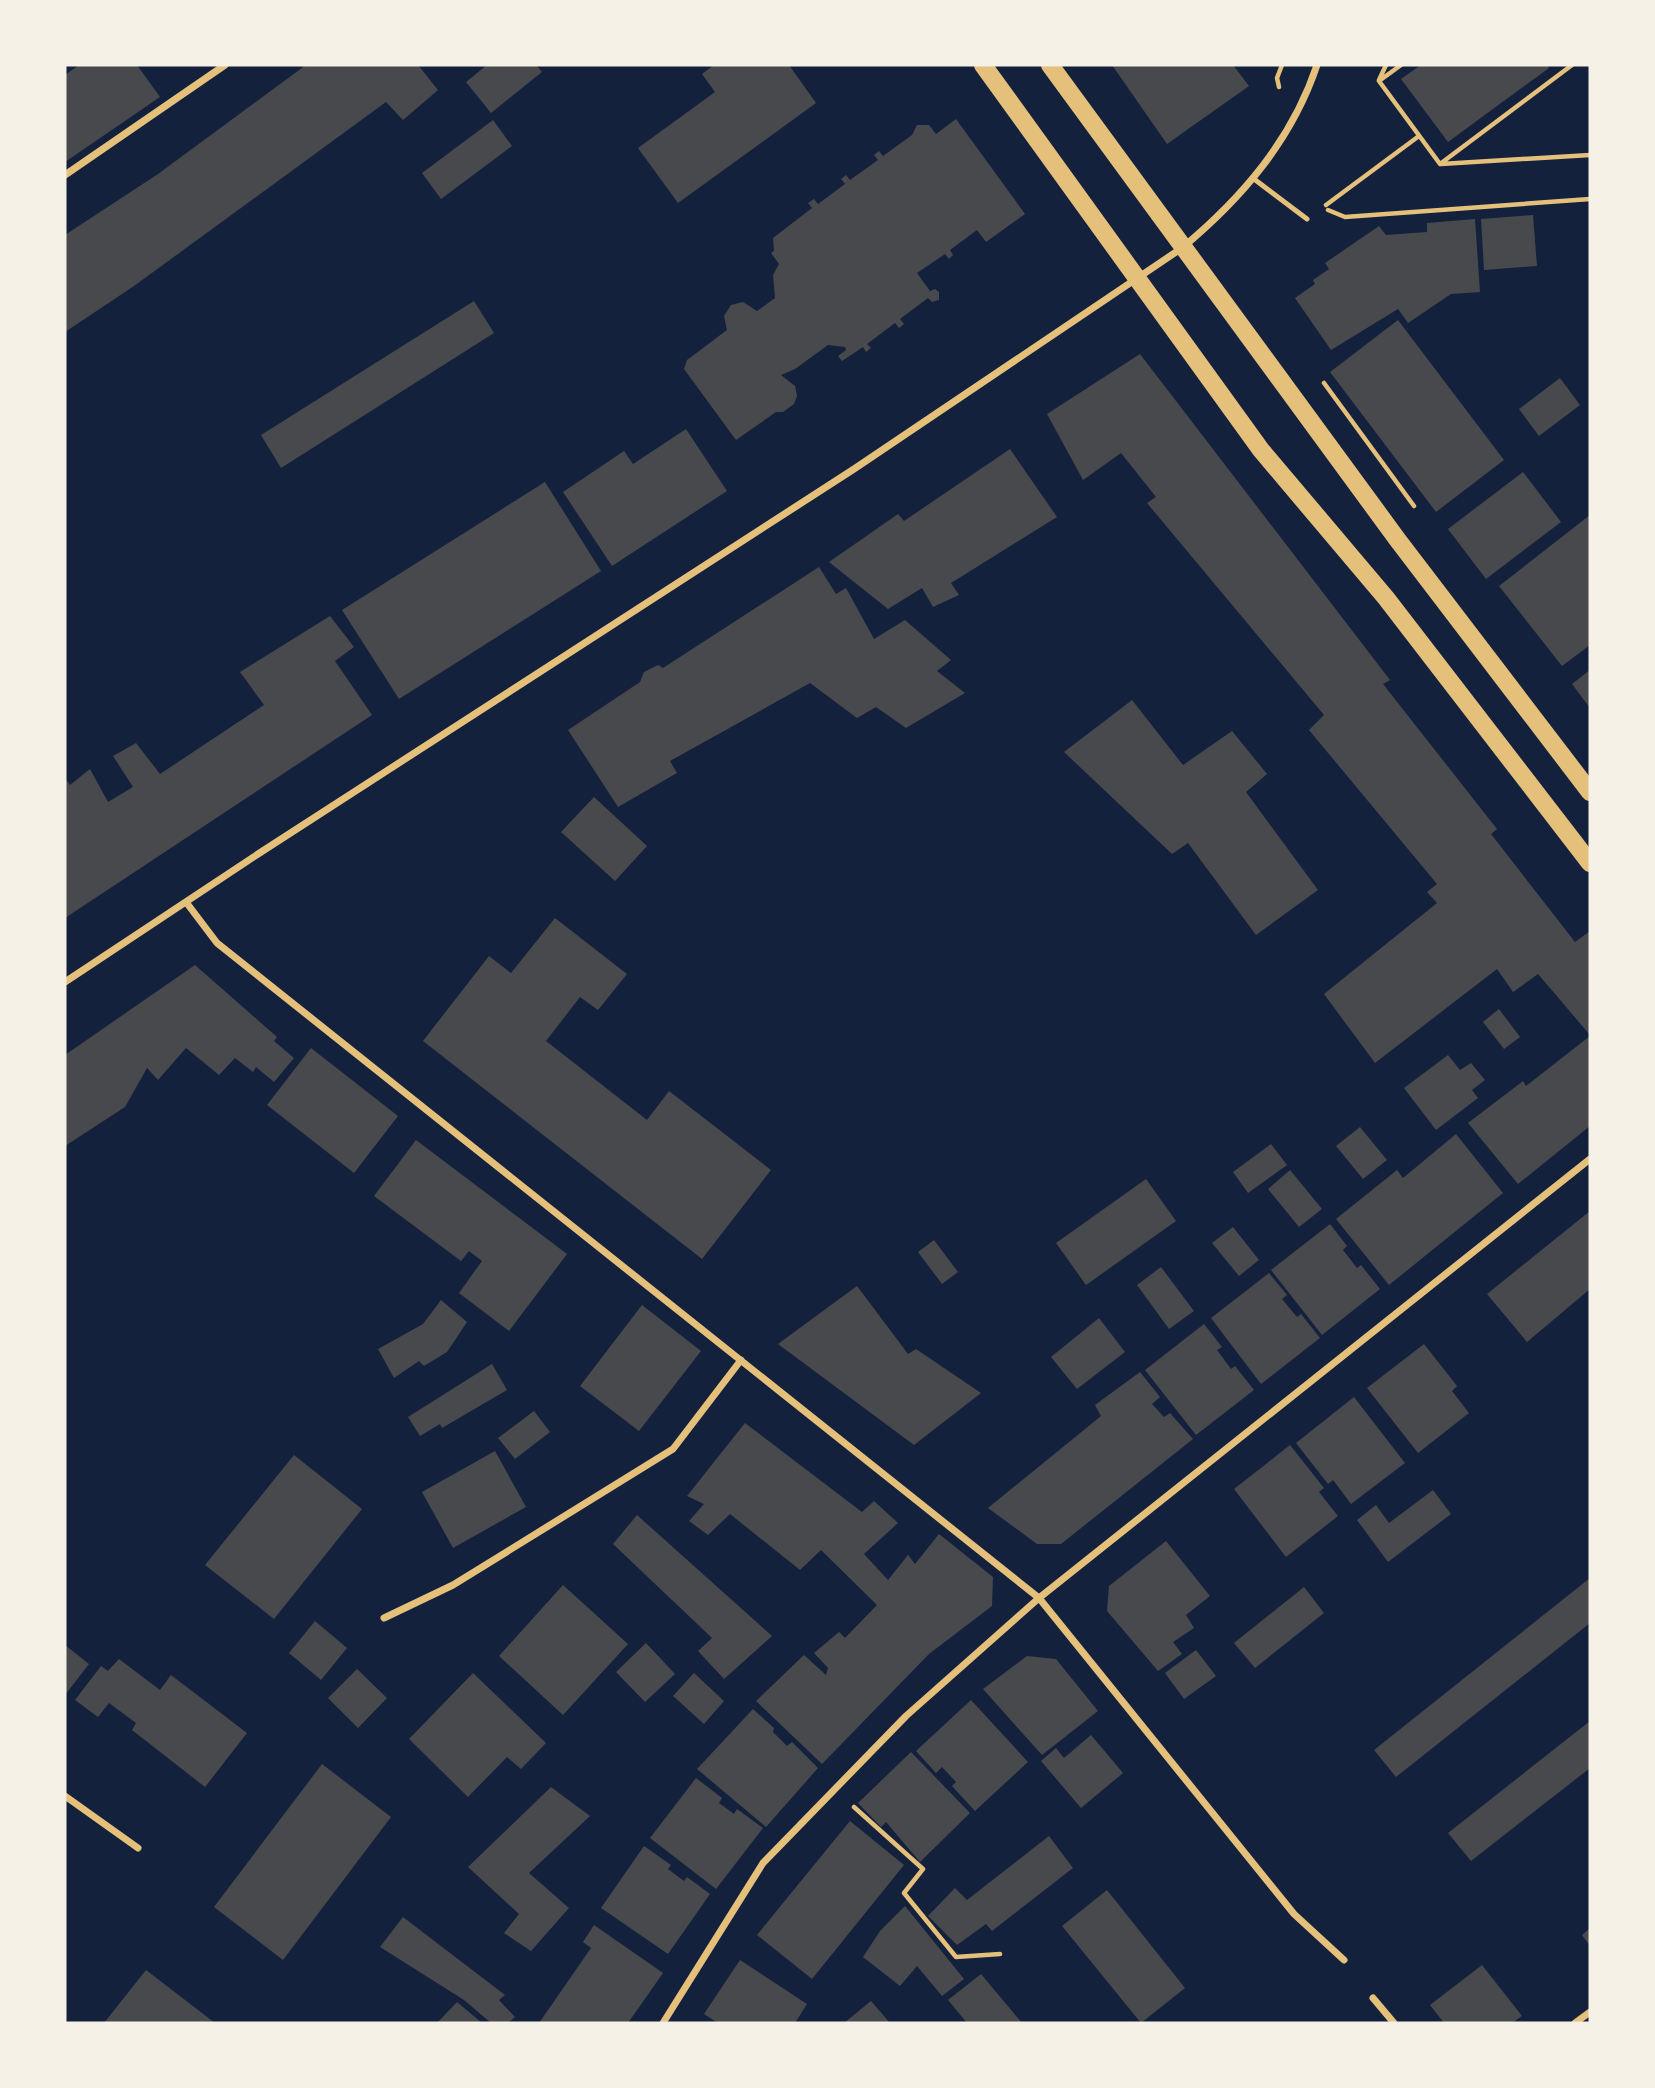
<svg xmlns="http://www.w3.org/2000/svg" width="1655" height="2088" font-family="'Zilla Slab',serif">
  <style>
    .building { fill: #48494c }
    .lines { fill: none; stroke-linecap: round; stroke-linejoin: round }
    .path { stroke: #e5c07b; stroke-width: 4.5 }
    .service { stroke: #e5c07b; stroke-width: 5 }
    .minor { stroke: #e5c07b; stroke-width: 7 }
    .primary { stroke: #e5c07b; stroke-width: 18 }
  </style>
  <rect width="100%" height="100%" fill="#14213d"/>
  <path class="building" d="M79 65H137L160 97 65 162V75Z
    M306 65H418L438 90 403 120 386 102 134 286 65 332V235L158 174Z
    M487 65H536L542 72 491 113 466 82Z
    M714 65H789L816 103 678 203 638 148 715 92 702 74Z
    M1112 65H1233L1249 86 1167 144Z
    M1421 65H1547L1549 68 1448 142 1401 79Z
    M956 119 1025 214 986 242 977 230 950 250 953 255 949 259 945 254 917 273 930 291 935 289 939 292V300L932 302 928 298 900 319 904 324 899 328 895 323 867 344 871 348 866 352 863 347 842 361 838 356 846 350 845 347 828 345 795 369 781 375 795 386 797 396 794 404 783 412H776L736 440 684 369 687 360 727 330 724 316 731 305 743 302 757 311 775 298 773 275 779 264 771 253 774 251 773 238 812 208 808 203 814 199 818 204 845 184 841 179 846 175 850 180 878 160 874 155 879 151 883 156 912 135 917 125H929L936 134Z
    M493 120 512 146 441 199 422 173Z
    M1533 215 1537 266 1484 270 1481 219Z
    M1475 219 1480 292 1451 294 1408 323 1398 309 1331 350 1295 298 1315 284 1313 280 1329 269 1325 263 1379 226 1386 235 1427 232V223Z
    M474 301 494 333 281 468 261 435Z
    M1398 320 1504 460 1436 512 1330 372Z
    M1140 354 1390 680 1383 684 1497 829 1491 834 1575 942 1590 931V1035L1538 974 1513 992 1497 969 1375 1063 1324 994 1437 903 1427 892 1437 884 1309 730 1324 715 1147 503 1156 497 1121 453 1083 480 1047 414Z
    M1560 378 1580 405 1539 436 1519 409Z
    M686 429 727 491 612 566 563 492 624 451 633 464Z
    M1010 449 1057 517 951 583 959 595 933 607 922 588 888 609 829 562 898 514 904 521Z
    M1523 472 1561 522 1486 579 1448 529Z
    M545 482 601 571 399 699 342 610Z
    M1590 515V645L1562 666 1499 586Z
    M819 567 836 594 846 588 874 639 905 620 951 660 937 671 965 693 906 728 876 707 857 718 810 683 670 761 677 773 618 807 568 730 640 682 644 672 658 665 663 668Z
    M330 616 354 647 335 661 372 715 65 918V778L70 785 90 769 108 802 133 787 113 756 136 743 160 774 264 705 240 672Z
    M1590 670V708L1572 684Z
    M1132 700 1183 765 1232 731 1267 774 1246 792 1318 890 1256 935 1188 843 1172 854 1064 752Z
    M594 797 647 846 615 881 561 832Z
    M555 918 627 974 598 1010 580 997 546 1041 647 1120 669 1091 771 1170 702 1259 423 1041 489 956 511 973Z
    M195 965 277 1037 274 1041 294 1058 274 1082 256 1067 253 1072 235 1058 219 1075 186 1048 158 1080 147 1068 125 1107 65 1146V1055Z
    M1499 1009 1520 1037 1504 1049 1483 1022Z
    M1590 1036V1126L1518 1184 1468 1123 1523 1081 1526 1086Z
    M311 1048 398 1116 354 1173 267 1105Z
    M1448 1055 1460 1070 1471 1063 1485 1080 1472 1090 1478 1098 1436 1130 1404 1088Z
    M1360 1127 1387 1160 1363 1179 1336 1146Z
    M1456 1134 1503 1193 1389 1285 1336 1219 1397 1170 1403 1178Z
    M416 1140 567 1254 509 1331 459 1293 482 1261 469 1251 461 1261 374 1196Z
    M1271 1144 1287 1165 1248 1193 1233 1172Z
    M1290 1170 1322 1209 1299 1227 1268 1189Z
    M1146 1179 1176 1221 1086 1285 1056 1243Z
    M1590 1211V1289L1527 1342 1487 1294Z
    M1330 1224 1347 1246 1343 1250 1357 1268 1361 1265 1380 1289 1322 1335 1271 1270Z
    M1233 1227 1259 1260 1239 1276 1212 1243Z
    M934 1240 958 1272 942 1284 918 1252Z
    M1161 1267 1194 1311 1169 1329 1137 1285Z
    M1269 1273 1287 1295 1282 1299 1297 1317 1301 1314 1320 1338 1261 1384 1211 1318Z
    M857 1286 908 1354 916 1349 981 1393 914 1445 778 1344Z
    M441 1300 467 1322 447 1352 424 1366 419 1361 394 1378 378 1349 423 1324Z
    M642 1305 701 1351 639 1431 580 1386Z
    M1099 1318 1125 1352 1077 1389 1051 1357Z
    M1204 1324 1222 1347 1217 1350 1231 1369 1235 1366 1254 1390 1196 1435 1145 1370Z
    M1424 1344 1457 1386 1452 1391 1469 1413 1418 1453 1367 1388Z
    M492 1364 507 1390 442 1428 440 1424 420 1436 408 1417Z
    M1140 1372 1160 1397 1152 1404 1164 1417 1170 1413 1193 1439 1061 1544H1037L988 1508 1101 1416 1095 1405Z
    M1354 1397 1405 1463 1351 1504 1333 1480 1328 1484 1296 1443Z
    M534 1411 550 1432 515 1459 498 1438Z
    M745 1423 862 1512 874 1501 898 1523 864 1554 888 1580 908 1555 915 1564 939 1534 993 1577 992 1606 929 1654 822 1764 756 1701 804 1655 826 1675 828 1668 814 1653 839 1632 845 1638 877 1605 821 1550 800 1570 730 1514 708 1535 689 1521 704 1504 687 1496Z
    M1290 1445 1324 1488 1319 1492 1338 1516 1286 1557 1234 1489Z
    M495 1451 526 1507 453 1548 422 1492Z
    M294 1455 362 1509 274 1619 205 1565Z
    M1433 1490 1451 1514 1388 1562 1357 1520 1376 1505 1389 1523Z
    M637 1515 772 1636 724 1679 698 1651 712 1638 613 1544Z
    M1166 1541 1210 1596 1186 1615 1194 1628 1173 1642 1182 1654 1158 1671 1107 1611 1109 1586Z
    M1590 1578V1623L1396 1777 1374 1750Z
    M563 1585 628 1644 563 1715 499 1656Z
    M1304 1587 1324 1613 1255 1668 1234 1643Z
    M315 1621 347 1648 321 1680 289 1653Z
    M646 1643 675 1674 645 1702 616 1672Z
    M65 1645 89 1664 65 1695Z
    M1196 1650 1216 1676 1184 1699 1165 1673Z
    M1027 1656 1056 1659 1098 1711 1042 1755 983 1689Z
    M119 1659 160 1690 171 1675 247 1733 205 1787 132 1730 136 1723 109 1703 98 1717 75 1700 101 1666 108 1671Z
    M357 1669 387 1698 358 1728 328 1698Z
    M473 1673 546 1743 521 1769 507 1757 468 1797 409 1739Z
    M694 1673 724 1701 704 1724 673 1696Z
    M971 1700 1028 1762 975 1811 952 1786 956 1782 942 1767 936 1773 916 1751Z
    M753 1709 774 1728 773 1732 787 1746 792 1742 818 1768 766 1827 697 1769Z
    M1590 1721V1768L1471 1861 1448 1833Z
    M1091 1735 1123 1773 1081 1808 1041 1761 1056 1748 1064 1758Z
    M911 1752 970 1813 920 1862 886 1822 881 1827 858 1803Z
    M322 1764 391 1817 283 1960 214 1907Z
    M696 1778 722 1798 719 1803 734 1814 737 1809 763 1828 716 1889 650 1838Z
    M551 1787 590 1816 529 1873 569 1908 531 1951 504 1933 519 1914 468 1867Z
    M850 1821 904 1865 812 1979 757 1935Z
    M1049 1836 1073 1868 992 1931 986 1924 957 1945 928 1916 955 1888 967 1900Z
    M644 1846 671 1865 668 1869 684 1881 687 1877 710 1894 668 1954 601 1908Z
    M1107 1890 1185 1988 1141 2023 1062 1926Z
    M905 1906 964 1979 942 1996 917 1966 900 1986 863 1957 880 1931Z
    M403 1917 505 1995 499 2000 515 2017 508 2023H491L464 2000 380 1947Z
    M594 1925 663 1973 628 2023H539L591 1948 583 1942Z
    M1590 1928V1946L1582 1935Z
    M740 1960 807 2004 795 2023H718L704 2014Z
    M1482 1965 1522 2016 1512 2023H1444L1430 2005Z
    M146 1970 215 2023H104Z
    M981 1974 1022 2023H967L948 2000Z
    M871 2001 890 2023H844Z
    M457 2002 482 2023H437Z"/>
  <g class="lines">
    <path class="path" d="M1401 65 1379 81 1440 164
      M1379 80 1386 65
      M1279 87 1277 78 1282 65
      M1440 164 1572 65
      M1441 164 1590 155
      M1326 205 1419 136
      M1328 210 1345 217 1590 199
      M1324 383 1414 506
      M854 1807 923 1869 904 1893 956 1957 1000 1954"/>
    <path class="service" d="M1254 179 1307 219"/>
    <path class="minor" d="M65 175 225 65
      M186 902 217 943 1039 1598 1294 1914 1344 1960
      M65 982 258 854 854 469 1182 248C1242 198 1292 140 1317 65
      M384 1618 453 1585 673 1449 741 1360
      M65 1796 138 1848
      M1373 1998 1394 2023
      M663 2023 763 1863 906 1716 1039 1598 1590 1159
      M1575 2023 1590 2012"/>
    <path class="primary" d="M983 65 1261 450 1386 598 1590 863
      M1050 65 1397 539 1590 792"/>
  </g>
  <rect width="1655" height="2088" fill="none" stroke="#f6f1e7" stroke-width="133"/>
</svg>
